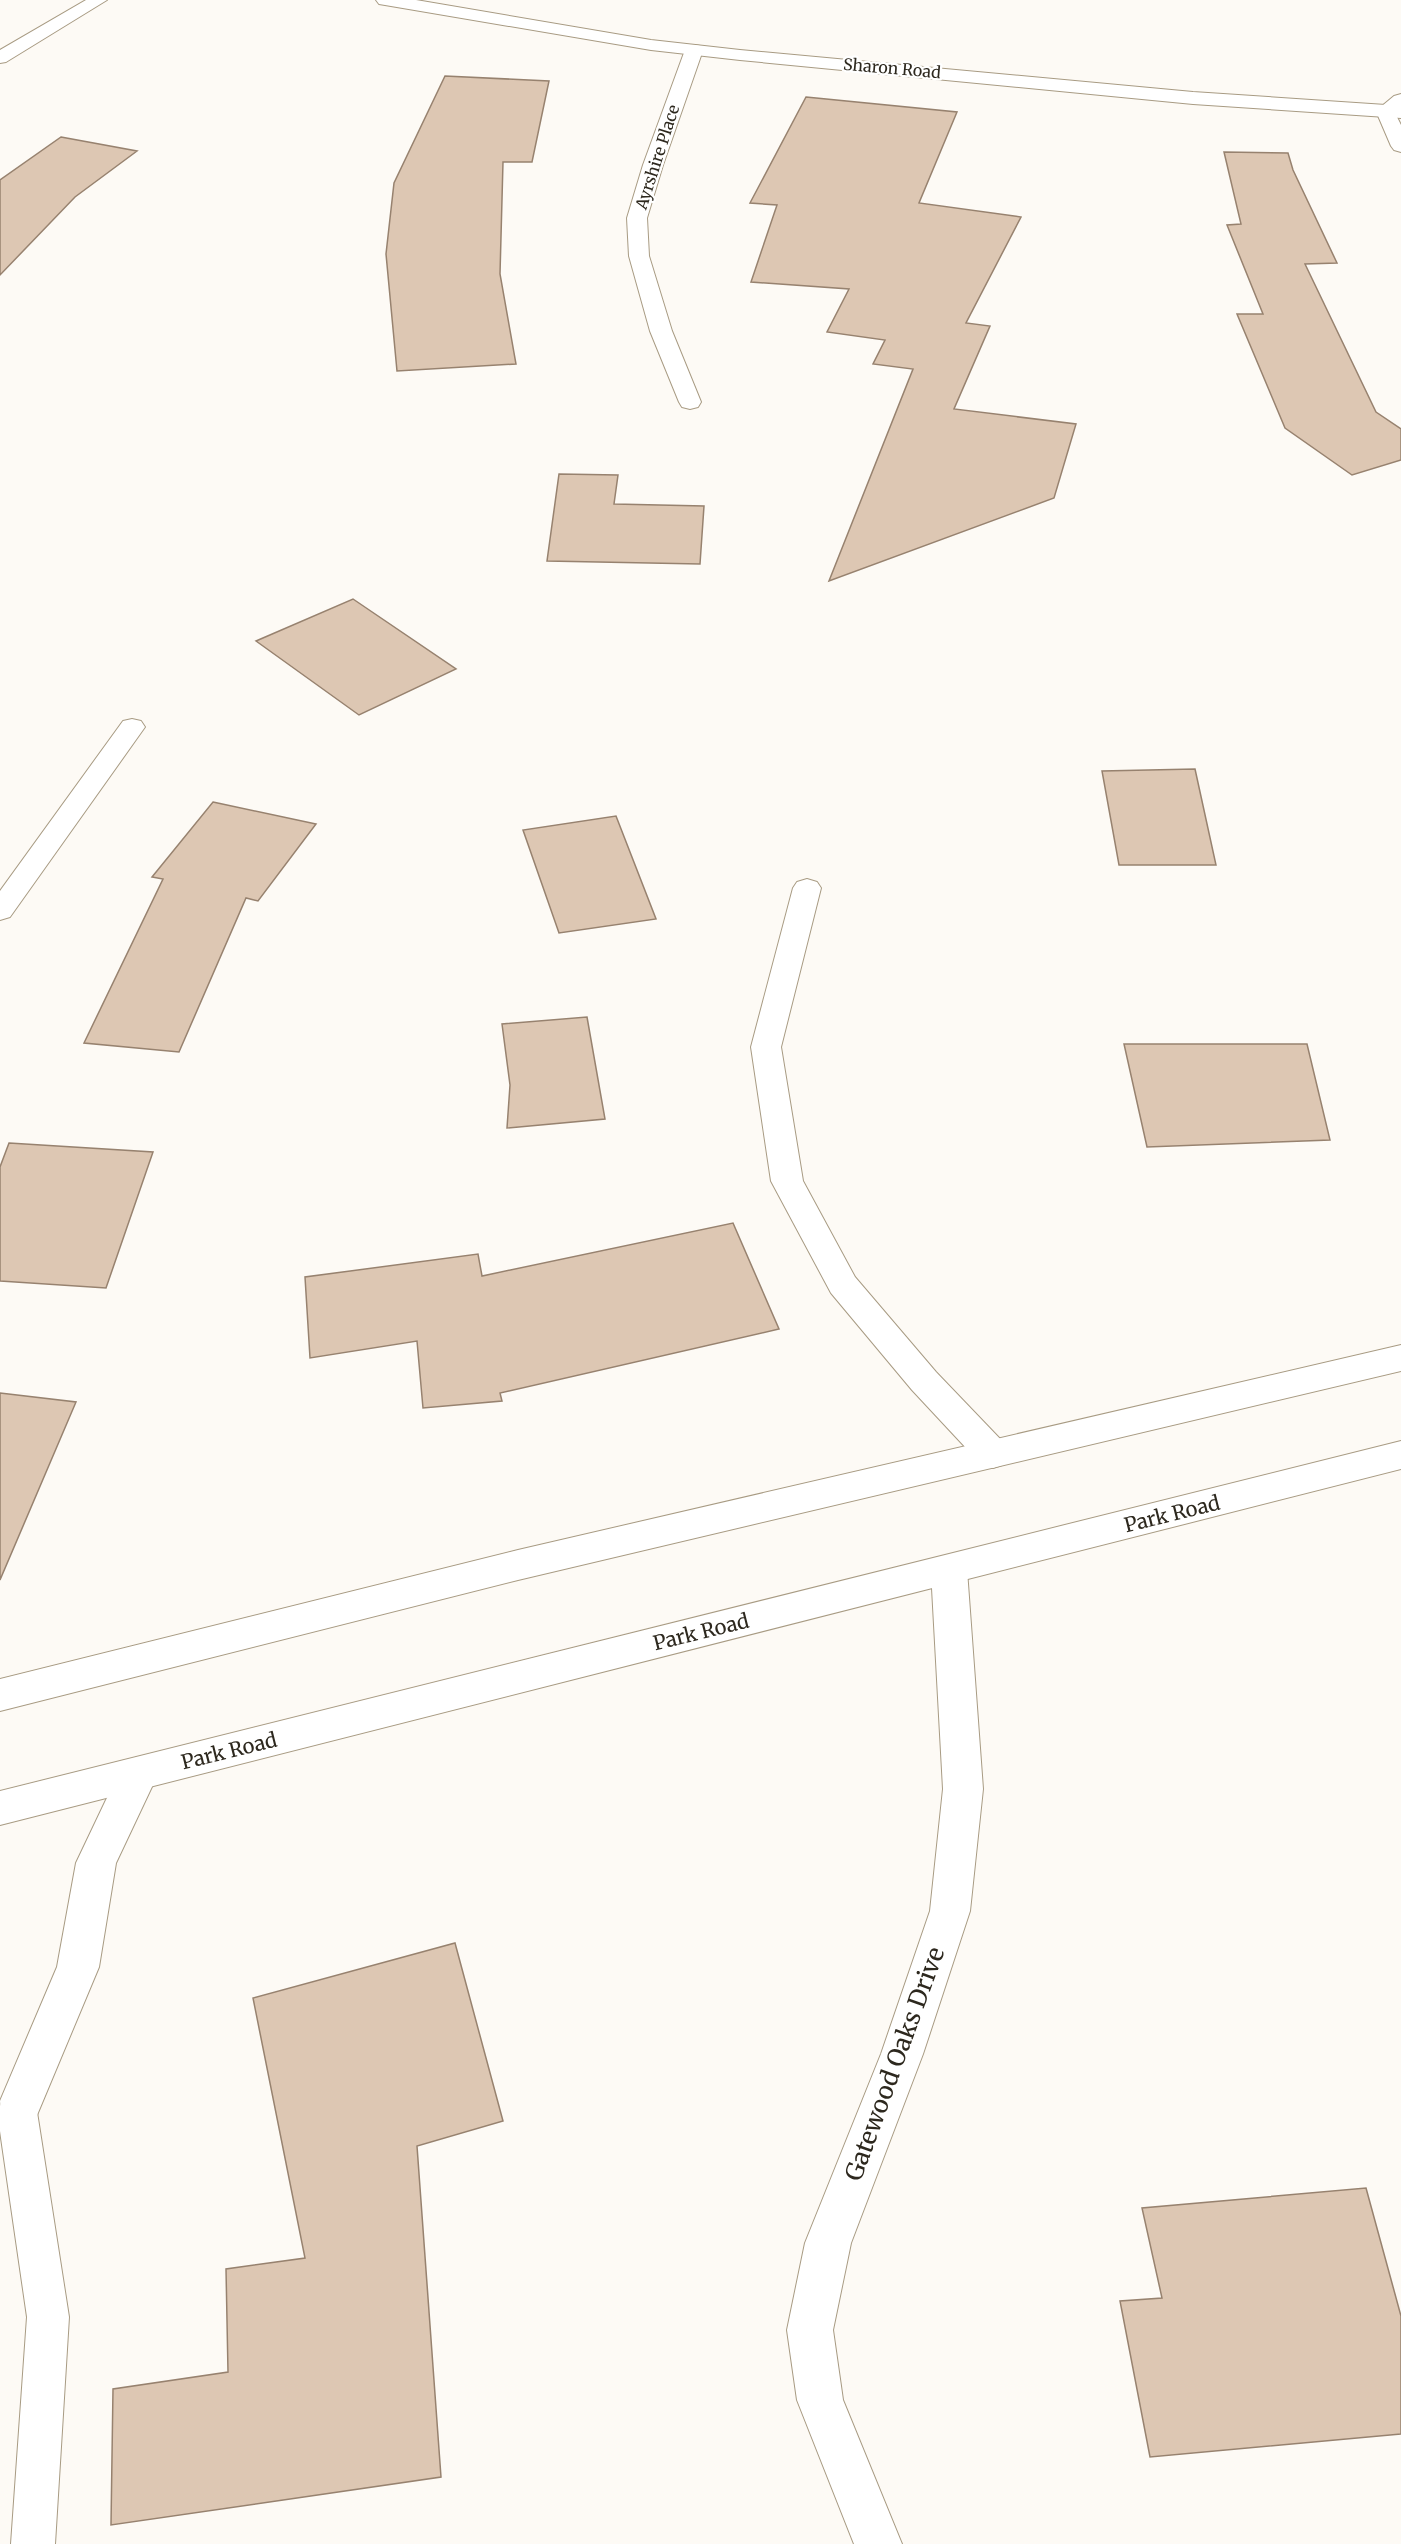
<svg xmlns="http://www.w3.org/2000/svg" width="1401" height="2544" font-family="Merriweather,serif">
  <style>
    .building { fill: #ddc7b3; stroke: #97826f; stroke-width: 1.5 }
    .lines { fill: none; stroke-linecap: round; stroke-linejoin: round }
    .service-casing { stroke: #a89b83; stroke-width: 2 }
    .minor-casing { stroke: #a89b83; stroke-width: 2 }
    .secondary-casing { stroke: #a89b83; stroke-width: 2 }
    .service { fill: #fff; fill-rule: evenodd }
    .minor { fill: #fff; fill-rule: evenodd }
    .secondary { fill: #fff; fill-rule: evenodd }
    .labels { text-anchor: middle; stroke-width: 4.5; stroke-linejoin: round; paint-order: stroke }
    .far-street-label { font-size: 16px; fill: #2d281e; stroke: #fff }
    .street-label { font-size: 20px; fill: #2d281e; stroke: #fff }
    .near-street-label { font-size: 24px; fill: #2d281e; stroke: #fff }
  </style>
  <rect width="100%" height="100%" fill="#fdfaf5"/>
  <path class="building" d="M445 76 549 81 532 162H503L500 274 516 364 397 371 386 254 394 183Z
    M806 97 957 112 919 203 1021 217 966 323 990 326 954 409 1076 424 1054 498 829 581 913 369 873 364 885 340 827 332 849 289 751 282 777 205 750 203Z
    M61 137 137 151 75 197 0 275V180Z
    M1224 152 1288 153 1293 170 1337 263 1305 264 1376 412 1401 429V460L1352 475 1285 428 1237 314H1263L1227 225 1241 224Z
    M559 474 618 475 614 504 704 506 700 564 547 561Z
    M353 599 456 669 359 715 256 641Z
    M1195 769 1216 865H1119L1102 771Z
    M213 802 316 824 258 901 246 898 179 1052 84 1043 163 879 152 877Z
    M616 816 656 919 559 933 523 830Z
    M587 1017 605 1119 507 1128 510 1085 502 1024Z
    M1124 1044H1307L1330 1140 1147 1147Z
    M9 1143 153 1152 106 1288 0 1281V1167Z
    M733 1223 779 1329 500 1393 502 1401 423 1408 417 1341 310 1358 305 1277 478 1254 482 1276Z
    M0 1393 76 1402 0 1580Z
    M455 1943 503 2121 417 2146 441 2477 111 2525 113 2389 228 2372 226 2269 305 2258 253 1998Z
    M1366 2188 1401 2316V2434L1150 2457 1120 2301 1162 2298 1142 2208Z"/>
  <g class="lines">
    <g class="service-casing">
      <path id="service" d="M17 2093 31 2099 37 2112 69 2317 55 2544H11L27 2317 0 2131V2106L3 2099Z"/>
    </g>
    <g class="minor-casing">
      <path id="minor" d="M86 0H107L6 62 0 63V50Z
        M694 45 700 46 703 50 663 165 647 218 649 256 672 331 701 402 698 407 690 409 682 407 679 402 650 331 629 256 627 218 643 165 685 50 688 46Z
        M1401 94V108L1395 113 1401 125V152L1394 150 1391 146 1376 111 1394 96Z
        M132 719 141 721 145 727 10 917 0 920V891L123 721Z
        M807 879 817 882 821 888 781 1047 803 1181 855 1277 936 1372 1005 1444 1011 1454 1005 1464 993 1468 981 1464 912 1390 831 1293 771 1181 751 1047 793 888 797 882Z
        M949 1555 962 1560 967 1570 983 1789 970 1911 923 2054 851 2243 833 2330 843 2400 902 2544H854L797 2400 787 2330 805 2243 881 2054 930 1911 943 1789 931 1570 936 1560Z
        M138 1757 152 1762 158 1774 116 1863 99 1967 32 2127 17 2133 2 2127 0 2101 57 1967 76 1863 124 1762Z"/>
    </g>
    <g class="secondary-casing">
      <path id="secondary" d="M376 0H416L651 40 740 50 1193 92 1401 106V118L1193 104 740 60 651 50 385 5 379 4Z
        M1401 1345V1371L518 1580 0 1711V1679L518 1550Z
        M1401 1441V1469L0 1825V1791Z"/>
    </g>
    <use href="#service" class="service"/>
    <use href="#minor" class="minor"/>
    <use href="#secondary" class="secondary"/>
  </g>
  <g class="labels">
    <g class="far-street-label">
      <text transform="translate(892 68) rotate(5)" y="6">Sharon Road</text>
      <text transform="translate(657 157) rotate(-72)" y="6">Ayrshire Place</text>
    </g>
    <g class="street-label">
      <text transform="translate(1172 1514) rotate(-14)" y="7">Park Road</text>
      <text transform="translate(701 1632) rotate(-14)" y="7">Park Road</text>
      <text transform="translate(229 1751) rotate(-14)" y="7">Park Road</text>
    </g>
    <g class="near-street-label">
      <text transform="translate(895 2064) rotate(-70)" y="8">Gatewood Oaks Drive</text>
    </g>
  </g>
</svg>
